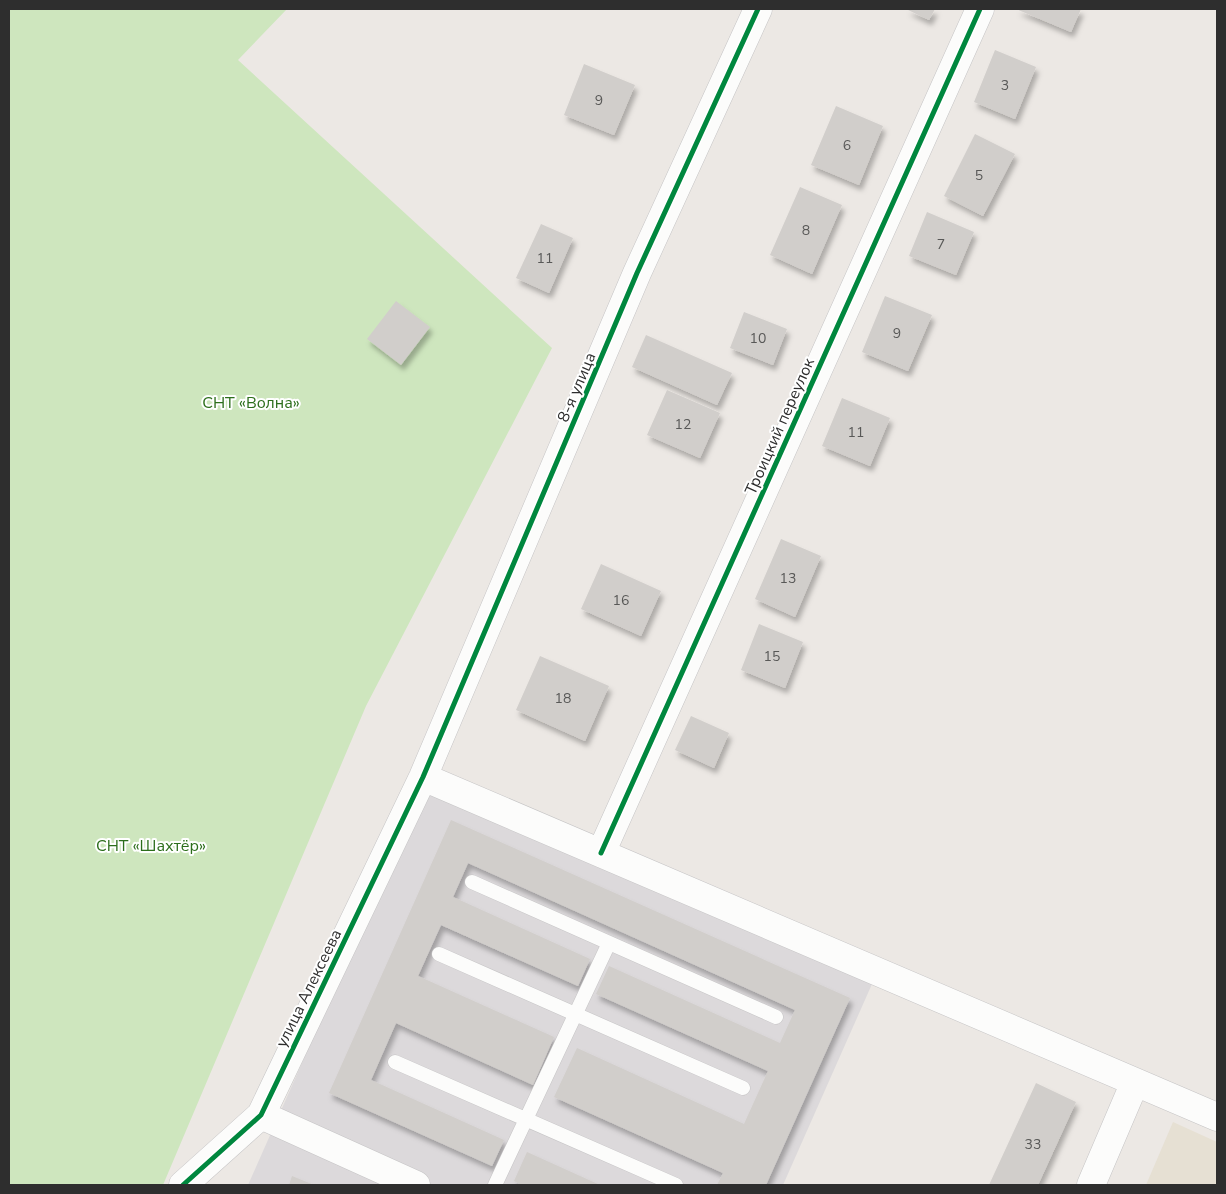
<svg xmlns="http://www.w3.org/2000/svg" width="1226" height="1194" font-family="'Nunito Sans',sans-serif">
  <style>
    .industrial { fill: #dcd9db }
    .education { fill: #e6e0d3 }
    .green { fill: #cee6be }
    .building { fill: #d1cecb; filter: url(#shadow) }
    .lines { fill: none; stroke-linecap: round; stroke-linejoin: round }
    .service-casing { stroke: #c5c4c5; stroke-width: 15 }
    .minor-casing { stroke: #c5c4c5; stroke-width: 29 }
    .service { stroke: #fcfcfb; stroke-width: 14 }
    .minor { stroke: #fcfcfb; stroke-width: 28 }
    .cycleway-casing { stroke: #fff; stroke-width: 8 }
    .cycleway { stroke: #00873e; stroke-width: 5 }
    .labels { text-anchor: middle; stroke-width: 4; stroke-linejoin: round; paint-order: stroke }
    .number-label { font-size: 14px; fill: #585857 }
    .street-label { font-size: 16px; fill: #2e2e2e; stroke: #fff }
    .park-label { font-size: 16px; fill: #2c6e1b; stroke: #fff }
  </style>
  <defs>
    <filter id="shadow"><feDropShadow dx="3" dy="5.5" stdDeviation="2.5" flood-color="#0004"/></filter>
  </defs>
  <rect width="100%" height="100%" fill="#ece8e4"/>
  <path class="industrial" d="M425 785 872 984 783 1185H248Z"/>
  <path class="education" d="M1173 1122 1217 1142V1185H1146Z"/>
  <path class="green" d="M9 9H287L238 60 552 348 366 706 163 1185H9Z"/>
  <path class="building" d="M906 9H935L929 20Z
    M1016 9H1081L1071 32Z
    M995 50 1036 67 1015 119 974 102Z
    M584 64 635 85 614 135 564 115Z
    M836 106 883 126 859 185 811 165Z
    M975 134 1015 154 983 216 944 196Z
    M800 187 842 205 812 274 770 255Z
    M927 212 974 232 956 275 909 256Z
    M541 224 573 238 549 293 516 278Z
    M885 296 932 315 908 371 862 352Z
    M396 301 430 327 401 365 367 339Z
    M744 312 787 329 773 365 730 348Z
    M646 335 732 373 717 405 632 367Z
    M667 390 720 413 700 458 647 435Z
    M842 398 890 418 870 466 822 446Z
    M781 539 821 556 795 617 755 599Z
    M601 564 661 591 641 636 581 609Z
    M759 624 803 642 785 688 741 670Z
    M540 656 609 686 585 741 516 710Z
    M691 716 729 733 714 768 675 750Z
    M451 820 850 998 766 1185H717L723 1173 554 1097 577 1048 744 1124 768 1071 596 994 609 966 780 1043 795 1010 468 863 453 897 590 959 578 986 441 925 418 976 554 1037 533 1085 396 1023 371 1080 504 1140 492 1166 329 1093Z
    M1036 1083 1076 1102 1038 1185H989Z
    M527 1152 600 1185H522L514 1181Z
    M292 1176 314 1185H289Z"/>
  <g class="lines">
    <g class="service-casing">
      <path id="service" d="M472 882 776 1017
        M439 954 743 1088
        M395 1062 676 1185
        M495 1185 609 943"/>
    </g>
    <g class="minor-casing">
      <path id="minor" d="M423 777 1217 1117
        M601 853 980 9
        M261 1115 416 1185
        M183 1185 261 1115 423 777 637 273 758 9
        M1091 1185 1135 1082"/>
    </g>
    <use href="#service" class="service"/>
    <use href="#minor" class="minor"/>
    <g class="cycleway-casing">
      <path id="cycleway" d="M601 853 980 9
        M183 1185 261 1115 423 777 637 273 758 9"/>
    </g>
    <use href="#cycleway" class="cycleway"/>
  </g>
  <g class="labels">
    <g class="number-label">
      <text x="1005" y="90">3</text>
      <text x="599" y="105">9</text>
      <text x="847" y="150">6</text>
      <text x="979" y="180">5</text>
      <text x="806" y="235">8</text>
      <text x="941" y="249">7</text>
      <text x="545" y="263">11</text>
      <text x="897" y="338">9</text>
      <text x="758" y="343">10</text>
      <text x="683" y="429">12</text>
      <text x="856" y="437">11</text>
      <text x="788" y="583">13</text>
      <text x="621" y="605">16</text>
      <text x="772" y="661">15</text>
      <text x="563" y="703">18</text>
      <text x="1033" y="1149">33</text>
    </g>
    <g class="street-label">
      <text transform="translate(576 387) rotate(-67)" y="6">8-я улица</text>
      <text transform="translate(779 426) rotate(-66)" y="6">Троицкий переулок</text>
      <text transform="translate(308 988) rotate(-64)" y="6">улица Алексеева</text>
    </g>
    <g class="park-label">
      <text x="251" y="408">СНТ «Волна»</text>
      <text x="151" y="851">СНТ «Шахтёр»</text>
    </g>
  </g>
  <rect width="1226" height="1194" fill="none" stroke="#2e2e2e" stroke-width="20"/>
</svg>
